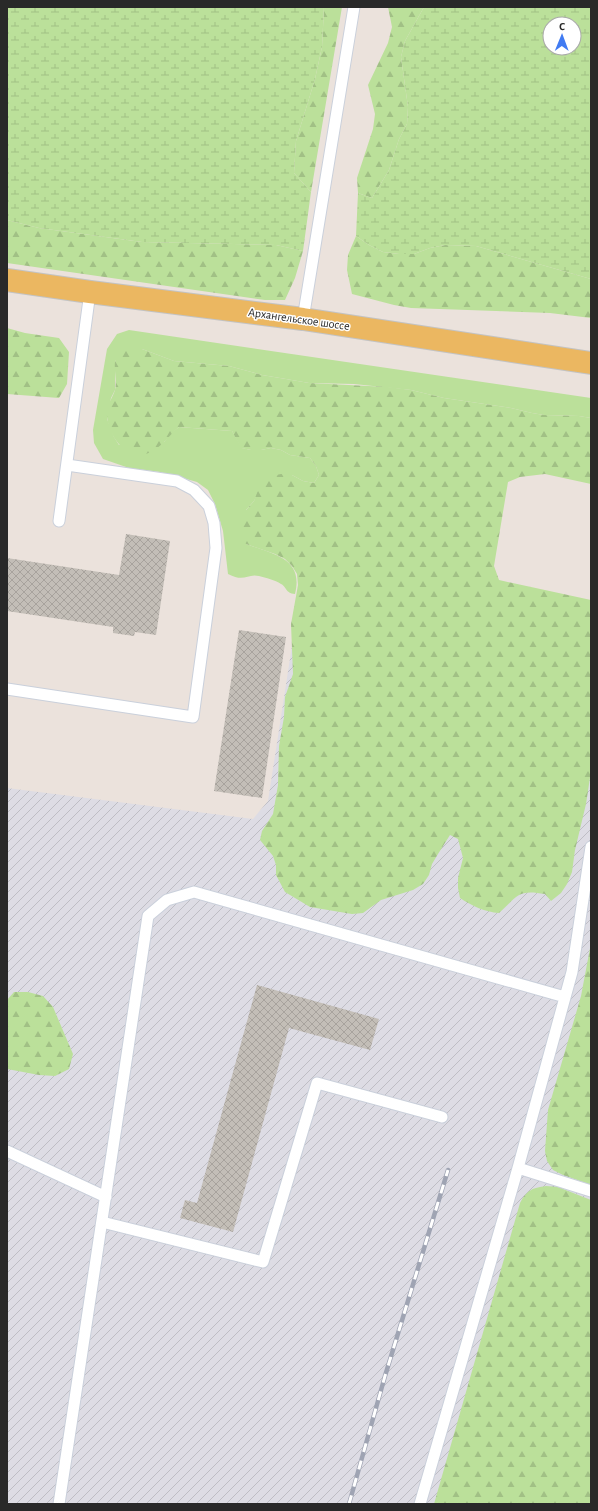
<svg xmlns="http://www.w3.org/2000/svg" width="598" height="1511" font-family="'Alegreya Sans',sans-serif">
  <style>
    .industrial { fill: url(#industrial-furrows) }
    .grass { fill: #bbe09a }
    .forest { fill: url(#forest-firs) }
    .wetland { fill: url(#wetland-marsh); fill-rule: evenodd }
    .building { fill: url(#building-cross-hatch) }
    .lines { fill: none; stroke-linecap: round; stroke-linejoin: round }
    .service-casing { stroke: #cad0db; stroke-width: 13 }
    .primary-casing { stroke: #c3c3c3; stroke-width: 24 }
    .service { stroke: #fff; stroke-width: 11 }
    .primary { stroke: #ebb761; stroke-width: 22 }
    .rail-casing { stroke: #9fa4b3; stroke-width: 4.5 }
    .rail { stroke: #fff; stroke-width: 3; stroke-dasharray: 9; stroke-linecap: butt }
    .labels { text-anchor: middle; stroke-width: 3; stroke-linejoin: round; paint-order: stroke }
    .street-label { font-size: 12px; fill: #292929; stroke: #fff }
  </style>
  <defs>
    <pattern id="industrial-furrows" width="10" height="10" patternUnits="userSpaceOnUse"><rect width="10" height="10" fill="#dddce4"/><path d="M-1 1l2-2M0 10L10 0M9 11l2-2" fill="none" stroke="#bebdc4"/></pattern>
    <pattern id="forest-firs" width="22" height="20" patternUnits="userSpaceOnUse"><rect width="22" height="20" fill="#bbe09a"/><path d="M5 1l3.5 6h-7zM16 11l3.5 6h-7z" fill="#a1c085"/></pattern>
    <pattern id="wetland-marsh" width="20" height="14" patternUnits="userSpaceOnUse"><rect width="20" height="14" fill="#bbe09a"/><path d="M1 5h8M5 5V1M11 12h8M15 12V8" fill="none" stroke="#a1c085"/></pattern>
    <pattern id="building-cross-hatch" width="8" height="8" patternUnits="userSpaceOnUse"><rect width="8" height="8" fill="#c3beb7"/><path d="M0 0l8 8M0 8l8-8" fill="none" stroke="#a8a39d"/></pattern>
  </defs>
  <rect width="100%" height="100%" fill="#ebe2dc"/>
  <path class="industrial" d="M306 555 591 602V1504H7V788L253 819 268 801Z"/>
  <path class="grass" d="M129 330 591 398V418L579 416 544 415 532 413 511 408 444 398 411 390 354 384 309 383 286 379 262 375 229 366 174 361 142 349 115 361V390L111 398 107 419 114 437 119 445 164 442 171 433 179 427 232 431 242 448 251 450H261L271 448 281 450 290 455 310 458 316 466 319 475 314 483 303 481 292 475 258 493 254 501 246 510V544C273 554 304 558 295 594 285 593 287 587 281 584 275 580 266 578 259 576 247 573 245 583 228 574L223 531 215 504 208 490 197 482 183 478 160 472 129 468 103 459 94 443 93 430 107 349 117 334Z"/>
  <path class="forest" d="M324 7H342L311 192 294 173 296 141 315 79 322 47Z
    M388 7H424L405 41 401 57 408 107 407 124 399 139 389 170 372 198 358 193 357 178 373 129 375 114 368 85 388 43 392 27Z
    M7 220 39 228 142 242 276 245 303 251 295 278 285 300H265L7 263Z
    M356 236 369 245 383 252 399 254H414L430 248 445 245 476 246 591 279V318L550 313 411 308 394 305 352 294 347 270 348 255Z
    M7 328 25 333 59 338 69 352 67 384 59 398 7 394Z
    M130 349H142L174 361 229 366 262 375 286 379 309 383 388 387 411 390 444 398 511 408 532 413 544 415 579 416 591 418V484L545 474 520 477 508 482 494 566 499 580 591 600V771L586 804 575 850 572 872 567 884 561 893 551 901 545 894C517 889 518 896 499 913 485 912 472 906 460 898L458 888V878L463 858 458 839 450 835 438 854 432 864 429 875 423 884 413 890 381 900 363 913 352 914 310 907 285 892 276 875V865L273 856 260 840 262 831 273 814 278 785 279 746 284 717 285 697 293 674 291 624 298 585 297 574 292 566 285 559 275 554 246 544 240 537 239 527 240 517 254 501 261 482 271 476 281 474 292 475 303 481 314 483 319 475 316 466 310 458 290 455 281 450 271 448 261 450H251L241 448 232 431 179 427C169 435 160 450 146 454 123 460 105 430 107 410 108 403 113 397 115 390 117 381 114 371 115 362 116 358 119 354 120 351Z
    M591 943V1185L563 1175 553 1170 547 1161 545 1151 548 1110 581 996Z
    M14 992H28L43 996 53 1007 73 1054 69 1069 55 1076 39 1075 7 1069V1000Z
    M546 1186 558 1187 591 1200V1504H434L520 1203C527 1190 532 1188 546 1186Z"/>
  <path class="wetland" d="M7 7H324L322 47 315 79 296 141 294 173 311 192 303 251 276 245 142 242 39 228 7 220Z
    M424 7H591V279L476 246 445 245 430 248 414 254H399L383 252 369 245 356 236 358 193 372 198 389 170 399 139 407 124 408 107 401 57 405 41ZM550 24H574V48H550Z"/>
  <path class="building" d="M126 534 170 541 156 635 135 632 134 636 113 633V627L7 611V558L119 575Z
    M239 630 286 637 262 798 214 791Z
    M257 985 379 1019 370 1050 289 1028 233 1232 180 1218 185 1200 197 1203Z"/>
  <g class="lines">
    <g class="service-casing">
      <path id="service" d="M303 319 354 7
        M59 521 90 292
        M7 689 193 717 216 548 214 523 209 506 194 490 177 481 67 465
        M7 1151 106 1197
        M518 1168 591 1191
        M102 1222 263 1262 317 1083 442 1117
        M59 1504 148 916 167 900 194 892 565 997
        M420 1504 518 1168 572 972 591 847"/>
    </g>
    <g class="primary-casing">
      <path id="primary" d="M7 280 90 292 303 319 591 363"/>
    </g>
    <use href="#service" class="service"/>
    <use href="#primary" class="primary"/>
    <g class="rail-casing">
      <path id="rail" d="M349 1504 385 1376 448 1170"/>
    </g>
    <use href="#rail" class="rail"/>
  </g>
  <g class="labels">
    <g class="street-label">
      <text transform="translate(299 319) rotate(8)" y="4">Архангельское шоссе</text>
    </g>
  </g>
  <rect width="598" height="1511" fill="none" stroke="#292929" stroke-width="16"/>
  <g transform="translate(562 36) rotate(1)"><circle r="19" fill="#ffffff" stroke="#a9a9a9"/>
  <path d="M0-3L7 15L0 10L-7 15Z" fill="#417bf2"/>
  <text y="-6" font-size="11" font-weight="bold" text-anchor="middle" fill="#292929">С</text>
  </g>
</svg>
